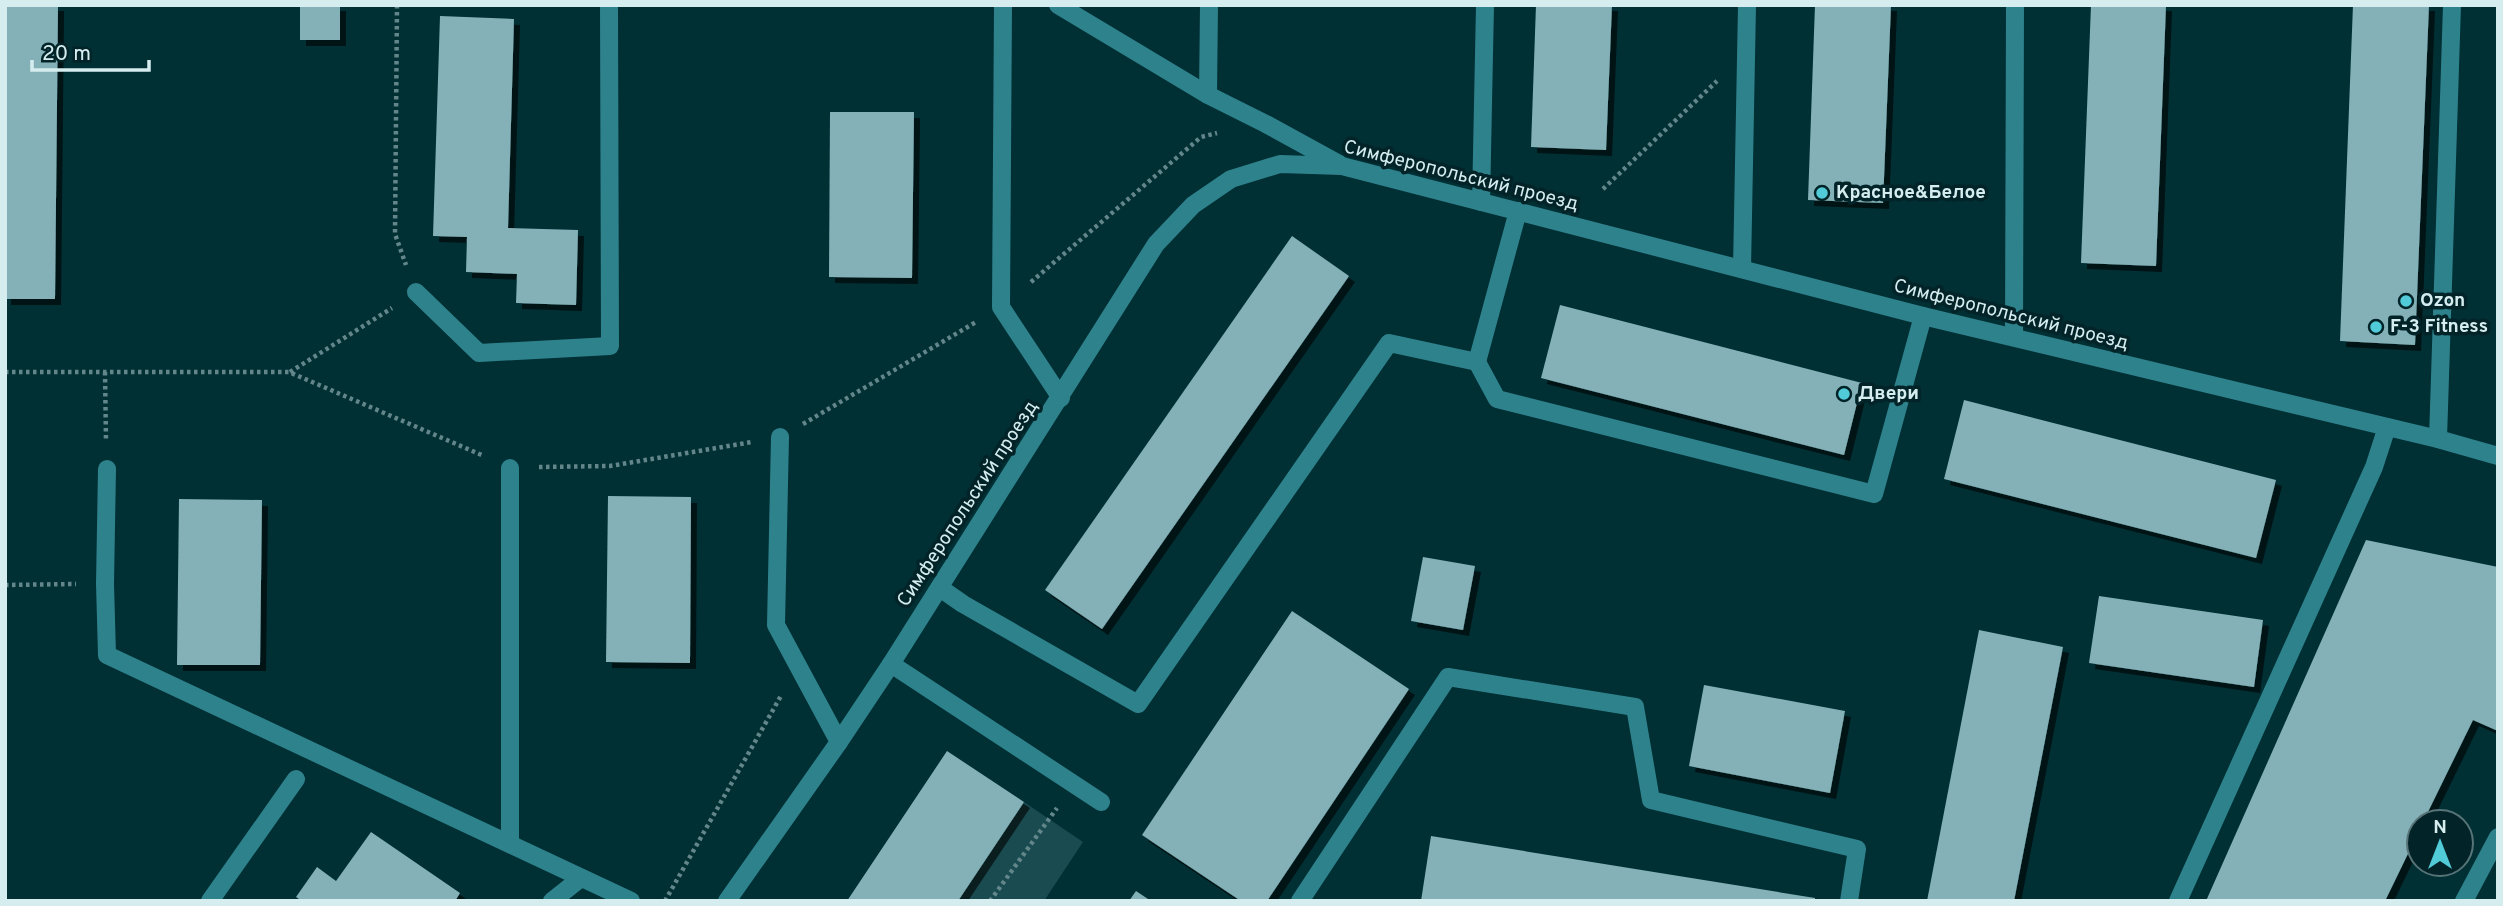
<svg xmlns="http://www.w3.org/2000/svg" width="2503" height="906" viewBox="0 0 2503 906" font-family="Overpass,sans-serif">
<defs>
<filter id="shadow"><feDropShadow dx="6" dy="6" stdDeviation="0" flood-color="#0009"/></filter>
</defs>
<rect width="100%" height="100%" fill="#002f34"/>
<polygon fill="#194b51" points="1024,802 1083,842 1044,901 958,901"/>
<g fill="#84b1b7" filter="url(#shadow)">
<polygon points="5,5 58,5 55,299 5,299"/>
<rect x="300" y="5" width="40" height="35"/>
<polygon points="1536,5 1612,5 1606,150 1531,147"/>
<polygon points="1815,5 1891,5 1883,203 1808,200"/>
<polygon points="2091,5 2166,5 2156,266 2081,263"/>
<polygon points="2353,5 2429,5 2415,345 2340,341"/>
<polygon points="440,16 514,19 508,228 578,230 576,305 516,303 517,274 466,272 467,237 433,236"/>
<polygon points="830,112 914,112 912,278 829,277"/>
<polygon points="1292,236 1349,276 1102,629 1045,590"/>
<polygon points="1560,305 1862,383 1844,455 1541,378"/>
<polygon points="1964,400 2276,480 2256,558 1944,479"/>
<polygon points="608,496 691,497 690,663 606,662"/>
<polygon points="179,499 262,500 260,665 177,665"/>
<polygon points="2366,540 2498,567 2498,731 2473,720 2423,822 2419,822 2419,831 2385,901 2206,901"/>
<polygon points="1423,557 1475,566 1463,630 1411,621"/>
<polygon points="2099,596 2263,620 2254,687 2089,663"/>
<polygon points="1292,611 1409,689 1267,901 1241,901 1142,835"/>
<polygon points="1979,630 2063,647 2014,901 1927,901"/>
<polygon points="1704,685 1845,711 1830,793 1689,766"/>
<polygon points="947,751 1024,802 958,901 847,901"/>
<polygon points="371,832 460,893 455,901 302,901 296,897 317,867 336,881"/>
<polygon points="1431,836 1815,898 1815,901 1421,901"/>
<polygon points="1136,891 1151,901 1129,901"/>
</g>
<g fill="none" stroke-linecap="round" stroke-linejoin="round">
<g stroke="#62868a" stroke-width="4.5" stroke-dasharray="3.5 3.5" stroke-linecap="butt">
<polyline points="397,5 395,234 406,265"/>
<polyline points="1603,189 1717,81"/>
<polyline points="1031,282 1201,137 1217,133"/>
<polyline points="5,372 289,372 484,456"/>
<polyline points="105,372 106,441"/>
<polyline points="290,372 392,308"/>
<polyline points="803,424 976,322"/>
<polyline points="539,467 610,466 752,442"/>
<polyline points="5,585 76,584"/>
<polyline points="665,901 782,694"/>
<polyline points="990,901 1057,808"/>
</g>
<g stroke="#2e828c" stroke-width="18">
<polyline points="1003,5 1001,307 1061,398"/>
<polyline points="1058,5 1208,95 1266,124 1339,164"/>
<polyline points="1208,95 1209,5"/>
<polyline points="1481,202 1485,5"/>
<polyline points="1742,269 1747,5"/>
<polyline points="416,292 479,353 610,346 609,5"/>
<polyline points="2014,337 2015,5"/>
<polyline points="1477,362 1518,211"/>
<polyline points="780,437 776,625 839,742"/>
<polyline points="2438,439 2452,5"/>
<polyline points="510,468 510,844"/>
<polyline points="107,469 105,584 107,655 631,901"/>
<polyline points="940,588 963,604 1138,704 1389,343 1477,362 1497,399 1874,494 1923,316"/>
<polyline points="891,664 1101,802"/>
<polyline points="210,901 296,779"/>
<polyline points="552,901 581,878"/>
<polyline points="727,901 839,742 891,664 1156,244 1193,205 1231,179 1280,164 1342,166 1923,316 2438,439 2498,456"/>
<polyline points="1300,901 1448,677 1635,707 1651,800 1857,849 1849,901"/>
<polyline points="2178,901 2374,467 2387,427"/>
<polyline points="2464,901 2498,837"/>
</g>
</g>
<g fill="#52cbd9" stroke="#022428" stroke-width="2.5">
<circle cx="1822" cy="193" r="7"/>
<circle cx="2406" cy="301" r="7"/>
<circle cx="2376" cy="327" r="7"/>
<circle cx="1844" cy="394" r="7"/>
</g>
<g text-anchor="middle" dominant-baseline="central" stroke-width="7" stroke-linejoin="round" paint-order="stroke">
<g font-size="19" fill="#d6edf0" stroke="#022428">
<text transform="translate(1461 176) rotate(14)">Симферопольский проезд</text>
<text transform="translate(2011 315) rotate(14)">Симферопольский проезд</text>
<text transform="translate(968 504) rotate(-57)">Симферопольский проезд</text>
</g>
<g font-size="19" font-weight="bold" fill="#d6edf0" stroke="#022428" text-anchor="start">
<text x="1836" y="193">Красное&amp;Белое</text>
<text x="2420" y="301">Ozon</text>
<text x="2390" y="327">F-3 Fitness</text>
<text x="1858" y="394">Двери</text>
</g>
</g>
<rect width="2503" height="906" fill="none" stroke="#d6edf0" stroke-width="14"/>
<g transform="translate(2440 843)"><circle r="33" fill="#022428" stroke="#577478" stroke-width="2"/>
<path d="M0-5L12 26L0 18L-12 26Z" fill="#52cbd9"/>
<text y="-10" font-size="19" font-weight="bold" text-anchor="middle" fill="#d6edf0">N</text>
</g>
<path d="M32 60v10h117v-10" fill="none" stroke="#d6edf0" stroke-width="3.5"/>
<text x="42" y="60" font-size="21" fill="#d6edf0" stroke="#022428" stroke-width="5" paint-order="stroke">20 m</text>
</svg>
